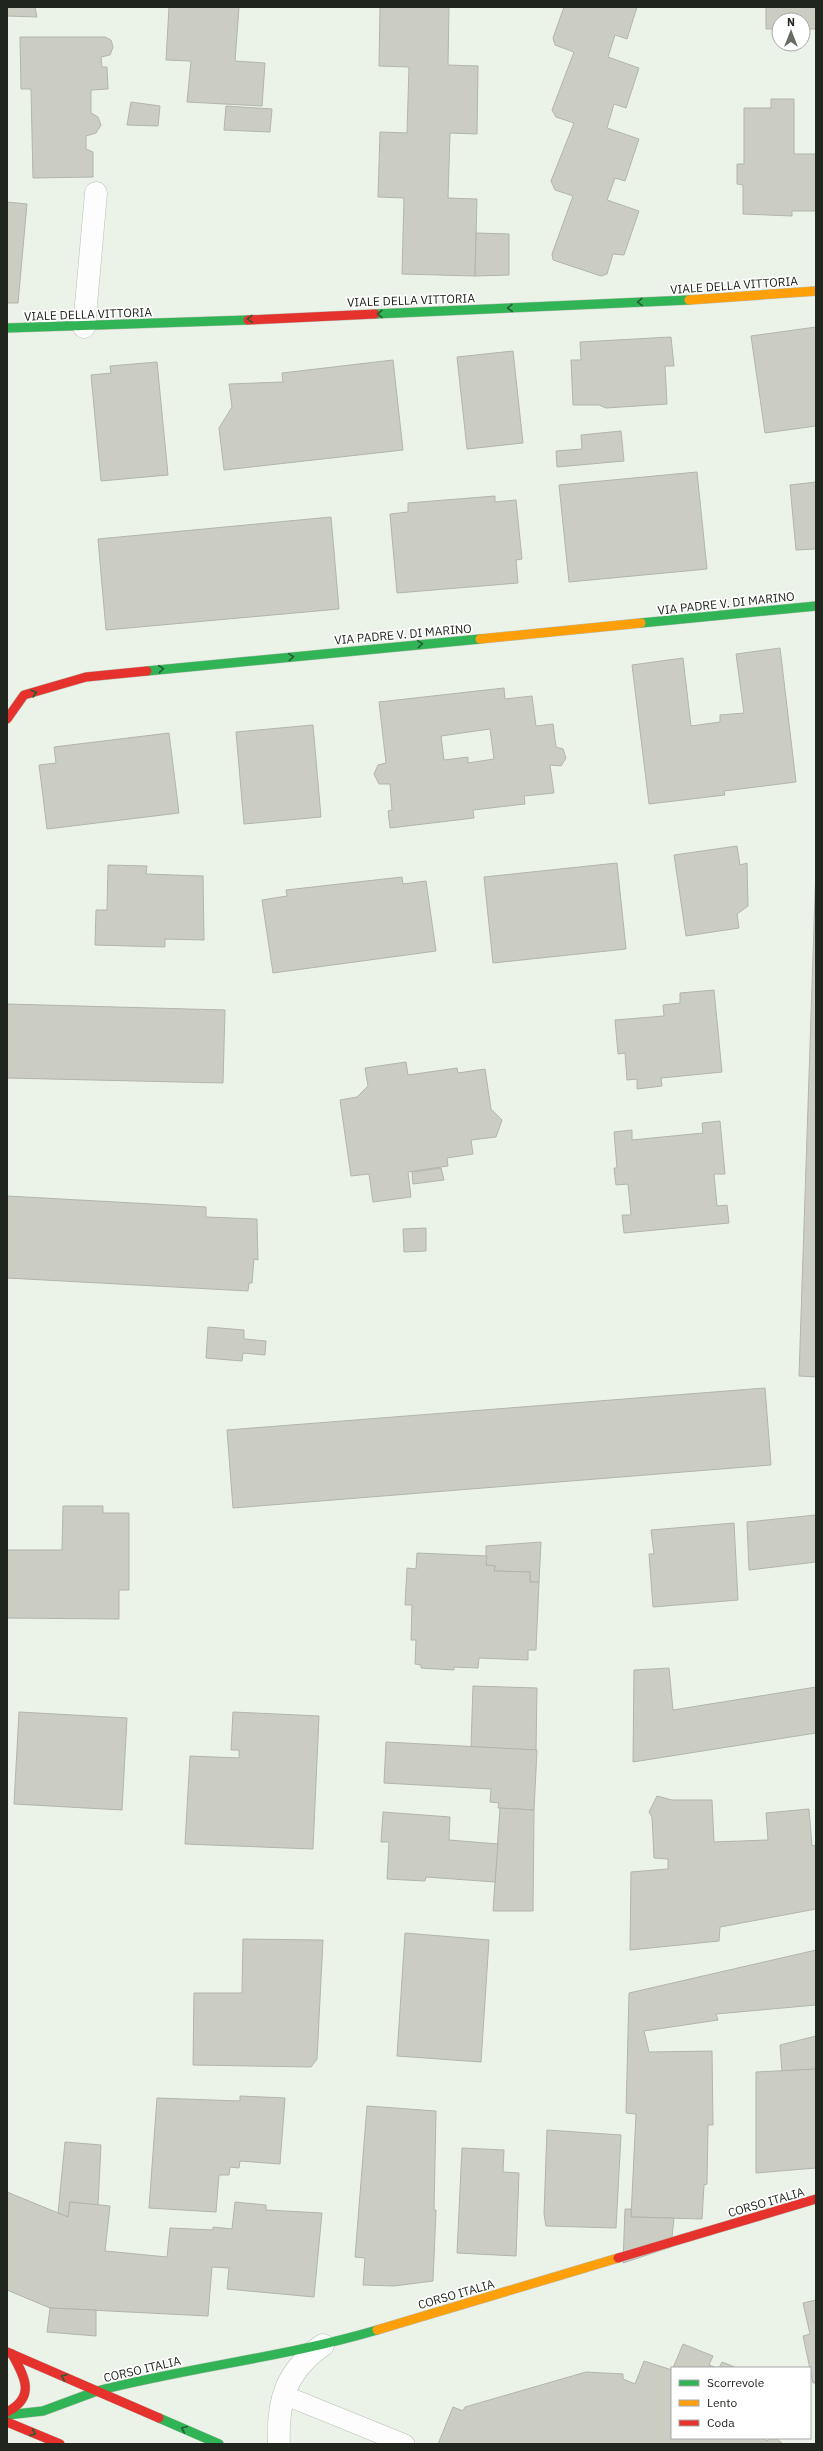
<svg xmlns="http://www.w3.org/2000/svg" width="823" height="2451" viewBox="0 0 823 2451" font-family="'IBM Plex Sans',sans-serif">
<rect width="100%" height="100%" fill="#ebf2e8"/>
<g fill="#cbcdc2" stroke="#b2b5ac" fill-rule="evenodd">
<polygon points="7,7 35,7 37,17 7,16"/>
<polygon points="169,7 239,7 235,61 265,63 262,106 187,102 191,61 166,60"/>
<polygon points="380,7 449,7 448,65 478,66 477,134 450,133 448,198 477,199 475,276 402,274 404,198 378,197 380,132 407,133 409,67 379,66"/>
<polygon points="564,7 637,7 627,39 615,35 608,57 639,68 626,108 614,104 607,128 639,139 625,181 615,178 607,200 639,211 624,255 613,254 607,274 601,276 553,260 552,254 573,196 555,190 551,181 574,123 556,117 552,110 574,52 555,45 553,38"/>
<polygon points="766,7 816,7 816,29 803,29 803,20 779,20 779,29 766,29"/>
<polygon points="20,37 105,37 111,40 113,47 110,55 101,57 102,67 107,67 108,89 91,90 91,113 98,117 101,125 96,133 86,136 86,149 93,152 93,177 33,178 31,89 21,89"/>
<polygon points="771,99 794,99 794,154 816,154 816,211 792,211 792,216 743,214 743,185 737,184 737,164 744,164 744,108 771,108"/>
<polygon points="131,102 160,106 158,126 127,125"/>
<polygon points="226,106 272,109 270,132 224,130"/>
<polygon points="7,202 27,204 18,303 7,303"/>
<polygon points="476,233 509,234 509,275 475,276"/>
<polygon points="816,327 816,426 765,433 751,336"/>
<polygon points="671,337 674,366 665,366 667,404 606,408 599,405 573,405 571,360 581,360 580,342"/>
<polygon points="513,351 523,443 467,449 457,357"/>
<polygon points="393,360 403,450 224,470 219,428 232,407 229,384 283,382 282,373"/>
<polygon points="157,362 168,475 101,481 91,375 111,373 110,366"/>
<polygon points="621,431 624,461 557,467 556,451 582,449 581,435"/>
<polygon points="697,472 707,569 569,582 559,485"/>
<polygon points="816,482 816,549 796,550 790,485"/>
<polygon points="495,496 495,502 516,500 522,559 516,560 518,583 397,593 390,514 408,512 408,503"/>
<polygon points="331,517 339,609 106,630 98,539"/>
<polygon points="780,648 796,782 724,791 725,795 649,804 632,665 683,658 691,726 720,722 720,715 744,713 736,654"/>
<path d="M504,688L505,699L532,696L536,726L553,724L556,747L563,749L566,758L561,766L550,765L554,793L524,796L525,804L473,810L474,818L390,828L388,811L392,810L390,784H379L374,774L378,765L386,763L379,702ZM490,729L494,759L468,763V757L444,760L441,736Z"/>
<polygon points="313,725 321,817 244,824 236,732"/>
<polygon points="169,733 179,813 47,829 39,765 56,763 54,747"/>
<polygon points="737,846 740,865 747,863 748,906 737,914 739,928 686,936 674,855"/>
<polygon points="617,863 626,949 493,963 484,877"/>
<polygon points="108,865 147,866 146,874 203,876 204,940 165,939 165,947 95,945 96,910 107,910"/>
<polygon points="816,866 816,1377 799,1376"/>
<polygon points="402,877 403,884 426,881 436,951 273,973 262,900 287,896 286,890"/>
<polygon points="714,990 722,1072 661,1078 662,1086 637,1089 637,1079 627,1080 625,1053 618,1054 615,1020 664,1016 663,1005 680,1003 680,993"/>
<polygon points="7,1004 225,1010 223,1083 7,1078"/>
<polygon points="406,1062 408,1075 457,1068 458,1073 485,1069 491,1109 502,1120 496,1137 471,1140 473,1154 447,1158 448,1166 408,1172 411,1197 373,1202 369,1174 351,1176 340,1100 357,1097 368,1086 365,1068"/>
<polygon points="720,1121 725,1174 714,1174 717,1206 727,1205 729,1223 624,1233 622,1215 631,1215 628,1184 616,1185 614,1168 617,1168 614,1132 632,1130 632,1140 703,1133 702,1123"/>
<polygon points="441,1168 444,1180 413,1184 412,1172"/>
<polygon points="7,1196 206,1207 206,1217 257,1219 258,1260 254,1259 252,1283 249,1283 248,1291 7,1278"/>
<polygon points="426,1228 426,1251 404,1252 403,1229"/>
<polygon points="208,1327 244,1330 244,1339 266,1341 265,1355 243,1353 242,1361 206,1358"/>
<polygon points="765,1388 771,1465 233,1508 227,1430"/>
<polygon points="63,1506 103,1506 103,1513 129,1513 129,1590 119,1590 119,1619 7,1618 7,1550 62,1550"/>
<polygon points="816,1515 816,1562 749,1570 747,1522"/>
<polygon points="734,1523 738,1600 653,1607 649,1554 654,1554 651,1530"/>
<polygon points="541,1542 539,1582 530,1582 530,1572 494,1571 495,1566 486,1565 486,1546"/>
<polygon points="417,1553 487,1556 486,1565 495,1566 494,1571 530,1572 530,1582 539,1582 536,1650 528,1650 528,1660 479,1658 478,1668 454,1667 454,1670 421,1668 421,1665 415,1664 416,1640 411,1640 412,1605 405,1605 407,1568 416,1569"/>
<polygon points="669,1668 673,1710 816,1687 816,1733 633,1762 634,1670"/>
<polygon points="473,1686 537,1688 536,1750 471,1747"/>
<polygon points="19,1712 127,1718 122,1810 14,1804"/>
<polygon points="233,1712 319,1716 313,1849 185,1844 190,1756 239,1758 239,1750 231,1750"/>
<polygon points="386,1742 537,1750 534,1810 498,1808 499,1803 490,1802 491,1789 384,1783"/>
<polygon points="657,1796 672,1800 712,1800 714,1842 768,1840 766,1813 809,1809 812,1846 816,1845 816,1909 720,1927 719,1941 630,1950 631,1872 668,1869 668,1859 654,1858 652,1817 649,1812"/>
<polygon points="500,1808 534,1810 533,1911 493,1911"/>
<polygon points="383,1812 450,1817 449,1840 498,1844 495,1882 426,1877 425,1881 387,1879 389,1842 381,1842"/>
<polygon points="405,1933 489,1940 481,2062 397,2056"/>
<polygon points="243,1939 323,1940 317,2059 311,2067 193,2065 194,1993 242,1993"/>
<polygon points="816,1950 816,2005 716,2014 718,2020 644,2031 649,2052 712,2051 713,2125 708,2125 707,2184 704,2185 702,2219 631,2217 636,2114 626,2113 629,1993"/>
<polygon points="816,2036 816,2069 782,2071 780,2045"/>
<polygon points="816,2069 816,2168 756,2173 756,2072"/>
<polygon points="240,2096 285,2098 280,2164 240,2161 239,2168 230,2167 229,2175 219,2175 216,2212 149,2208 157,2098 240,2101"/>
<polygon points="367,2106 436,2111 434,2210 436,2210 433,2281 394,2286 363,2285 365,2258 355,2257"/>
<polygon points="547,2130 621,2135 616,2228 546,2226 544,2214"/>
<polygon points="65,2142 101,2145 98,2205 70,2202 68,2217 58,2213"/>
<polygon points="462,2148 504,2150 503,2172 519,2173 516,2256 457,2253"/>
<polygon points="7,2192 68,2217 70,2202 110,2206 105,2251 167,2257 170,2228 213,2230 213,2227 232,2229 235,2202 266,2205 266,2210 322,2213 314,2297 227,2289 229,2268 212,2267 208,2316 50,2308 7,2290"/>
<polygon points="625,2209 631,2209 631,2217 674,2218 671,2247 623,2263"/>
<polygon points="816,2300 816,2383 813,2383 803,2336 810,2334 803,2303"/>
<polygon points="50,2308 96,2310 96,2336 47,2332"/>
<polygon points="683,2344 713,2356 709,2365 717,2368 673,2368"/>
<polygon points="644,2361 672,2370 672,2438 763,2438 767,2441 770,2438 776,2438 783,2444 438,2444 453,2407 463,2411 465,2407 586,2372 623,2374 623,2379 635,2384"/>
<polygon points="722,2362 737,2368 719,2368"/>
</g>
<g fill="none" stroke-linecap="round" stroke-linejoin="round">
<defs>
<polyline id="lane" points="284,2395 405,2444"/>
<g id="street">
<polyline points="84,327 96,193"/>
<path d="M279,2444C277,2400 286,2371 323,2345"/>
</g>
<g id="fast">
<polyline points="375,314 689,300"/>
<polyline points="7,328 248,320"/>
<polyline points="641,623 816,606"/>
<polyline points="147,671 480,639"/>
<path d="M97,2391C190,2367 286,2357 377,2330"/>
<polyline points="7,2415 43,2411 97,2391"/>
<polyline points="159,2418 219,2444"/>
</g>
<g id="slow">
<polyline points="689,300 816,291"/>
<polyline points="480,639 641,623"/>
<polyline points="377,2330 618,2258"/>
</g>
<g id="jam">
<polyline points="248,320 375,314"/>
<polyline points="7,719 24,695 86,677 147,671"/>
<polyline points="618,2258 816,2199"/>
<polyline points="7,2352 159,2418"/>
<path d="M7,2412C36,2397 25,2377 12,2354"/>
<polyline points="7,2422 60,2444"/>
</g>
</defs>
<use href="#lane" stroke="#b9bfb6" stroke-width="20"/>
<use href="#street" stroke="#b9bfb6" stroke-width="23"/>
<use href="#fast" stroke="#b9bfb6" stroke-width="10"/>
<use href="#slow" stroke="#b9bfb6" stroke-width="10"/>
<use href="#jam" stroke="#b9bfb6" stroke-width="10"/>
<use href="#lane" stroke="#fcfdfc" stroke-width="19"/>
<use href="#street" stroke="#fcfdfc" stroke-width="22"/>
<use href="#fast" stroke="#30b455" stroke-width="9"/>
<use href="#slow" stroke="#ff9f0a" stroke-width="9"/>
<use href="#jam" stroke="#e5322d" stroke-width="9"/>
</g>
<defs><path id="oneway-chevron" d="M-2-3.5L2.5 0L-2 3.5" fill="none" stroke-width="1.6" stroke-linecap="round" stroke-linejoin="round"/></defs>
<g stroke="#265e34">
<use href="#oneway-chevron" transform="translate(640 302) rotate(178)"/>
<use href="#oneway-chevron" transform="translate(510 308) rotate(178)"/>
<use href="#oneway-chevron" transform="translate(380 314) rotate(178)"/>
<use href="#oneway-chevron" transform="translate(250 319) rotate(177)"/>
<use href="#oneway-chevron" transform="translate(420 644) rotate(-5)"/>
<use href="#oneway-chevron" transform="translate(291 657) rotate(-5)"/>
<use href="#oneway-chevron" transform="translate(161 669) rotate(-5)"/>
<use href="#oneway-chevron" transform="translate(34 693) rotate(-17)"/>
<use href="#oneway-chevron" transform="translate(64 2377) rotate(-157)"/>
<use href="#oneway-chevron" transform="translate(184 2429) rotate(-157)"/>
<use href="#oneway-chevron" transform="translate(33 2433) rotate(23)"/>
</g>
<g text-anchor="middle" dominant-baseline="central" stroke-width="3.5" stroke-linejoin="round" paint-order="stroke">
<g font-size="12" fill="#20251e" stroke="#fff">
<text transform="translate(734 285) rotate(-4)">VIALE DELLA VITTORIA</text>
<text transform="translate(411 300) rotate(-2)">VIALE DELLA VITTORIA</text>
<text transform="translate(88 314) rotate(-2)">VIALE DELLA VITTORIA</text>
<text transform="translate(726 603) rotate(-6)">VIA PADRE V. DI MARINO</text>
<text transform="translate(403 634) rotate(-5)">VIA PADRE V. DI MARINO</text>
<text transform="translate(766 2202) rotate(-16)">CORSO ITALIA</text>
<text transform="translate(456 2294) rotate(-16)">CORSO ITALIA</text>
<text transform="translate(142 2369) rotate(-13)">CORSO ITALIA</text>
</g>
</g>
<rect width="823" height="2451" fill="none" stroke="#20251e" stroke-width="16"/>
<rect x="671" y="2367" width="140" height="72" fill="#ffffff" stroke="#a6a8a5"/>
<rect x="679" y="2380" width="20" height="6" fill="#30b455" stroke="#a6a8a5"/>
<text x="707" y="2387" font-size="12" fill="#20251e">Scorrevole</text>
<rect x="679" y="2400" width="20" height="6" fill="#ff9f0a" stroke="#a6a8a5"/>
<text x="707" y="2407" font-size="12" fill="#20251e">Lento</text>
<rect x="679" y="2420" width="20" height="6" fill="#e5322d" stroke="#a6a8a5"/>
<text x="707" y="2427" font-size="12" fill="#20251e">Coda</text>
<g transform="translate(791 32)"><circle r="19" fill="#ffffff" stroke="#a6a8a5"/>
<path d="M0-3L7 15L0 10L-7 15Z" fill="#676d65"/>
<text y="-6" font-size="11" font-weight="bold" text-anchor="middle" fill="#20251e">N</text>
</g>
</svg>
